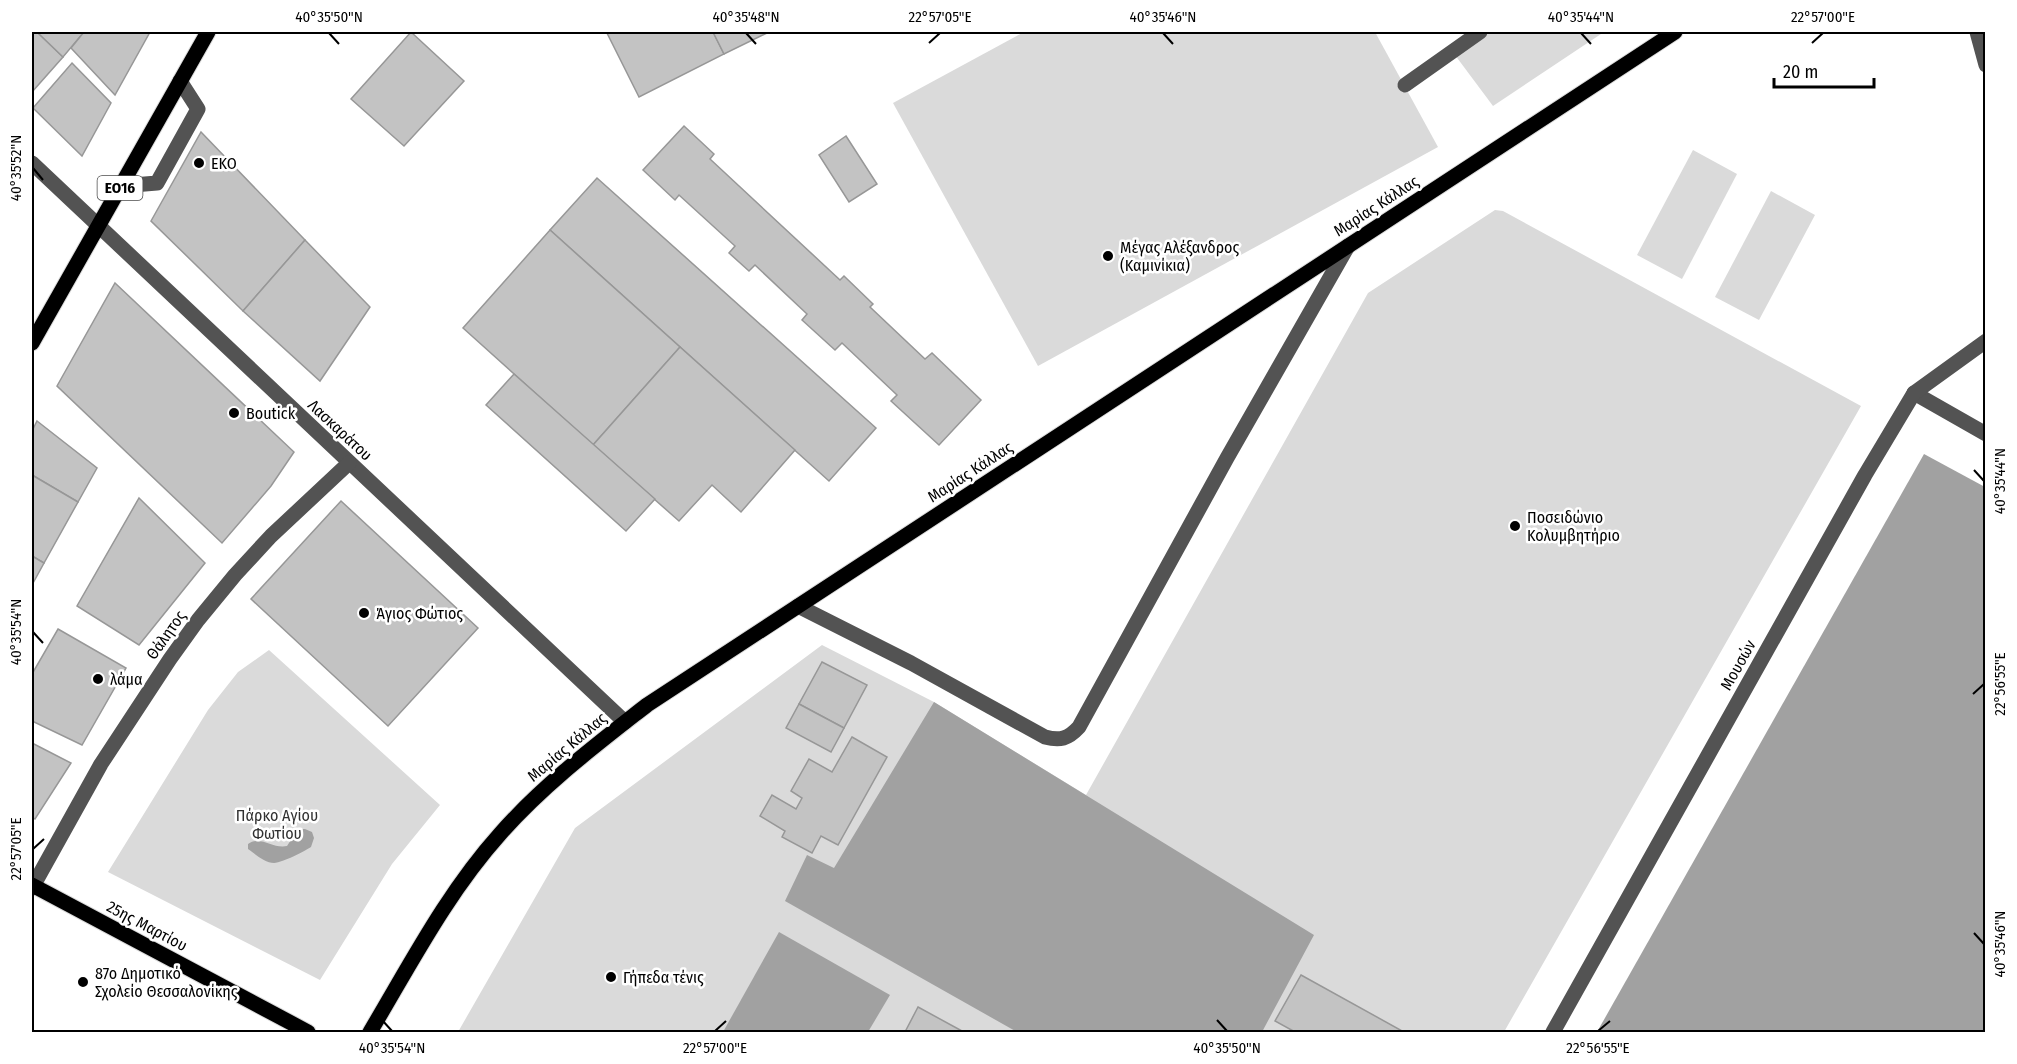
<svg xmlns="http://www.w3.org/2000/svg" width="2017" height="1064" viewBox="0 0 2017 1064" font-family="'Fira Sans Condensed',sans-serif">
<rect width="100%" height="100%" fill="#fff"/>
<g fill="#dadada">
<polygon points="1024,32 1375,32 1438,147 1038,366 893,103"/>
<polygon points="1480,32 1604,32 1493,106 1452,51"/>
<polygon points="1693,150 1737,174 1682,279 1637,255"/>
<polygon points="1771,191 1815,215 1759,320 1715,297"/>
<polygon points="1495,210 1503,211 1861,406 1504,1032 458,1032 575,828 822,645 934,702 1086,795 1368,293"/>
<polygon points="269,650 440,805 392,864 320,980 108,872 208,710 238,672"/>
</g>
<g fill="#a1a1a1">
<polygon points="1924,454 1985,487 1985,1032 1597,1032"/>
<polygon points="934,702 1314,935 1262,1032 1017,1032 785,901 807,855 834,868"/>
<path d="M298,829H305L312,832L314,838L311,847C303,852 284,862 274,863C265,863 255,854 248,849V844C261,835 272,849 287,846Z"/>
<polygon points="779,932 890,995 868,1032 723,1032"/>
</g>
<g fill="#c3c3c3" stroke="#979797" stroke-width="1.5">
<polygon points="32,32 37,32 63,57 32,92"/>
<polygon points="37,32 84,32 63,57"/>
<polygon points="84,32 150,32 115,95 71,48"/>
<polygon points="411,32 464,81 404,146 351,99"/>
<polygon points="609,32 713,32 724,54 639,97 607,33"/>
<polygon points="713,32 769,32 724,54"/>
<polygon points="72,63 111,103 82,156 33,108"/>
<polygon points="684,126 714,154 710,159 840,280 844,276 873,304 870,307 925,359 932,353 981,400 939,445 891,401 897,395 842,343 835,350 802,320 807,314 755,265 749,271 729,253 735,246 679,195 675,200 643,170"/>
<polygon points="201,132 305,240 243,311 151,221"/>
<polygon points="846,136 877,184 849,202 819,155"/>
<polygon points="597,178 876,428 829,481 550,230"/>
<polygon points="550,230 680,347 593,445 463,328"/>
<polygon points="305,240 370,307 320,381 243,311"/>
<polygon points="115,283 294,452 271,486 222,543 57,386"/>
<polygon points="680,347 795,450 741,512 712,485 679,521 593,445"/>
<polygon points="514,374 655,499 626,531 486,405"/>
<polygon points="37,421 97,468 78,502 32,475 32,431"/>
<polygon points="32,475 78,502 44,563 32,556"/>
<polygon points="139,498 205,563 139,645 77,606"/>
<polygon points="341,501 478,628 388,726 251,599"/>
<polygon points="32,556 44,563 32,585"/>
<polygon points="58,629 126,668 82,745 32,721 32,674"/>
<polygon points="822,662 867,685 844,728 799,704"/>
<polygon points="799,704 844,728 831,752 786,728"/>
<polygon points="852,737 887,757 838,845 821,836 812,853 782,837 785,831 760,816 772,795 796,809 802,798 791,791 809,759 832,772"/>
<polygon points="32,743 71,763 35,819 32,817"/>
<polygon points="1301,975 1404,1032 1295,1032 1275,1021"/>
<polygon points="918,1007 962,1031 961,1032 905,1032"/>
</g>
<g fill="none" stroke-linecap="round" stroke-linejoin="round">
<defs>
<g id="major">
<polyline points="32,343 208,32"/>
<polyline points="32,885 308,1032"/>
<path d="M370,1032C410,965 447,893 500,834C543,785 596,745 647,705L1675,32"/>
</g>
</defs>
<use href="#major" stroke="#dbdbdb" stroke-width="17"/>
<g stroke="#535353" stroke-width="15">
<polyline points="1977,32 1986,65"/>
<polyline points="1405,85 1480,32"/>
<polyline points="32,163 625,722"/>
<polyline points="121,186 157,183 198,109 180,81"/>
<polyline points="1914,393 1986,434"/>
<path d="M798,606L911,663L1045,737C1060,741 1068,739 1079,727L1227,458L1348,246"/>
<polyline points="32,888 101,764 170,659 198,620 235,575 271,536 349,463"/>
<polyline points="1553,1032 1865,475 1914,393 1986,341"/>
</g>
<use href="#major" stroke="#000" stroke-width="15"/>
</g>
<path fill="none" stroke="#000" stroke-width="2" d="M329,33L339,44M746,33L756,44M1163,33L1173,44M1581,33L1591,44M929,43L940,33M1812,43L1823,33M33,168L43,180M1974,470L1984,481M33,632L43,643M1973,694L1984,684M33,849L44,839M1974,933L1984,944M382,1020L392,1031M1217,1020L1227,1031M715,1031L726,1021M1598,1031L1610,1021"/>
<g fill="#000" stroke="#fff" stroke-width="2">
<circle cx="199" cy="163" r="6"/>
<circle cx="1108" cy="256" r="6"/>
<circle cx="234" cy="413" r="6"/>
<circle cx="1515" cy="526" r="6"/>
<circle cx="364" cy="613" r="6"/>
<circle cx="98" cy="679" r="6"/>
<circle cx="611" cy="977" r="6"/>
<circle cx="83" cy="982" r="6"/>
</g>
<g text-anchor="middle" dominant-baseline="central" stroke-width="5" stroke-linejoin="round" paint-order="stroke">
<rect fill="#fff" stroke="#4c4c4c" stroke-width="1.5" x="97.5" y="176" width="45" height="24" rx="4.5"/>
<g font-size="15" font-weight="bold" fill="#000">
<text x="120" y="188">ΕΟ16</text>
</g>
<g font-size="16" fill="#000" stroke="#fff" text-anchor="start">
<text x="211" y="163">EKO</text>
<text x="1120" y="247">Μέγας Αλέξανδρος<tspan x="1120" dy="18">(Καμινίκια)</tspan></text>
<text x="246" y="413">Boutick</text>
<text x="1527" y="517">Ποσειδώνιο<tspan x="1527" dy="18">Κολυμβητήριο</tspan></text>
<text x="376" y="613">Άγιος Φώτιος</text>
<text x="110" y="679">λάμα</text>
<text x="95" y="973">87ο Δημοτικό<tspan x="95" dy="18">Σχολείο Θεσσαλονίκης</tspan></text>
<text x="623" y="977">Γήπεδα τένις</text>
</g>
<g font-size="16" fill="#000" stroke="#fff">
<text transform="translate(1376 206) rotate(-33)">Μαρίας Κάλλας</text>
<text transform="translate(340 430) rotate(43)">Λασκαράτου</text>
<text transform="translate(970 472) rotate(-33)">Μαρίας Κάλλας</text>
<text transform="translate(166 635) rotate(-55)">Θάλητος</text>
<text transform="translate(1738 665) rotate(-61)">Μουσών</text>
<text transform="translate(567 747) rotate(-40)">Μαρίας Κάλλας</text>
<text transform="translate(147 926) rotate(28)">25ης Μαρτίου</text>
</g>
<g font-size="16" fill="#313131" stroke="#fff">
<text x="277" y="815">Πάρκο Αγίου<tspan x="277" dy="18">Φωτίου</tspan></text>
</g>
</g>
<rect width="2017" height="1064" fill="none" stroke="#ffffff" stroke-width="66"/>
<path d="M1774 78v9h100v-9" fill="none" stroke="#000000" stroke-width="3"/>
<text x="1783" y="78" font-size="18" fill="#000000" stroke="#ffffff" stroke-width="4.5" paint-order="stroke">20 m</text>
<rect x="33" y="33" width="1951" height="998" fill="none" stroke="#000" stroke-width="2"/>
<g font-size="15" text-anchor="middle" fill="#000">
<text x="329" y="22">40°35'50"N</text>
<text x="746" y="22">40°35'48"N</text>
<text x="940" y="22">22°57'05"E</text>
<text x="1163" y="22">40°35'46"N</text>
<text x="1581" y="22">40°35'44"N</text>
<text x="1823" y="22">22°57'00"E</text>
<text transform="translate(16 168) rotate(-90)" y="5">40°35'52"N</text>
<text transform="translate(2000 481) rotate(-90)" y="5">40°35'44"N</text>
<text transform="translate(16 632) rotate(-90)" y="5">40°35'54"N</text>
<text transform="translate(2000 684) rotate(-90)" y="5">22°56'55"E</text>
<text transform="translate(16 849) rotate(-90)" y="5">22°57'05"E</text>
<text transform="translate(2000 944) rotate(-90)" y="5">40°35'46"N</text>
<text x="392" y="1053">40°35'54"N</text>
<text x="715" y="1053">22°57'00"E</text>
<text x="1227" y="1053">40°35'50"N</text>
<text x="1598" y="1053">22°56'55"E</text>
</g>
</svg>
